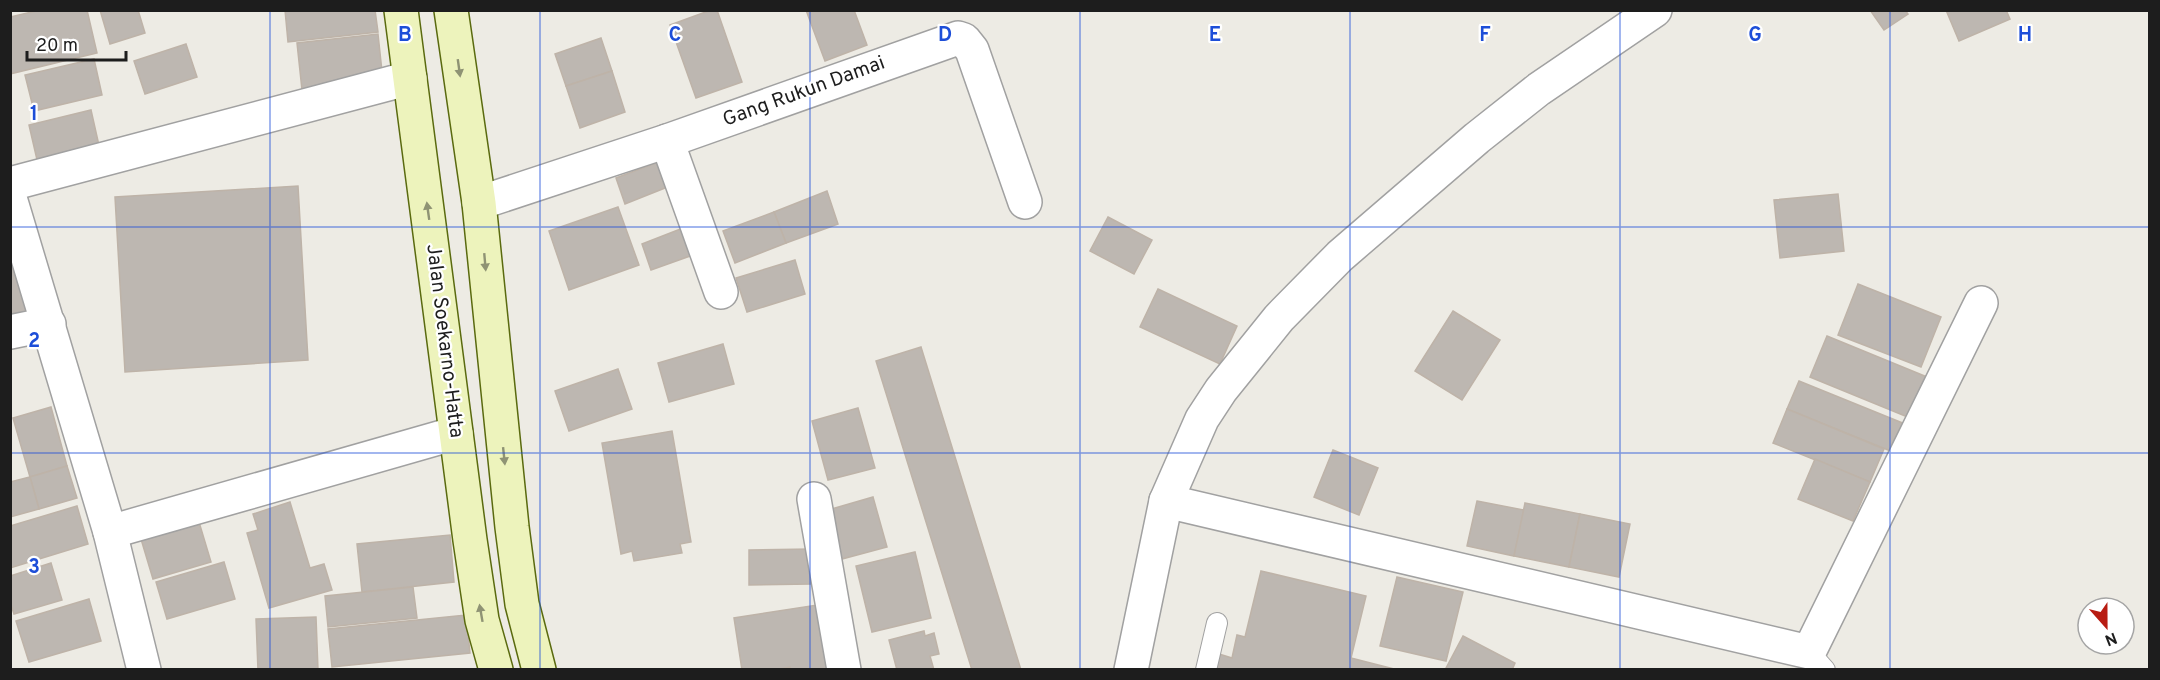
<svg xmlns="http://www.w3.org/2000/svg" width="2160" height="680" viewBox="0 0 2160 680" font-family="Overpass,sans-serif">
<rect width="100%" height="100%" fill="#edebe4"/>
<g fill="#bdb7b1" stroke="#beb3a8" stroke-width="1.5">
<polygon points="40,10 87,10 97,53 10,74 10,17"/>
<polygon points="100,10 138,10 145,33 110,44"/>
<polygon points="285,10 375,10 378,32 288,42"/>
<polygon points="711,10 717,10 742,82 696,98 670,25"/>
<polygon points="806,10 854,10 867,45 825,61"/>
<polygon points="1870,10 1905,10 1908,14 1884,30"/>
<polygon points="1946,10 2006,10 2010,19 1959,41"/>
<polygon points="378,34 383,81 302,90 297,43"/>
<polygon points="601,38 612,71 566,86 555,54"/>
<polygon points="186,44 197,77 145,94 134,61"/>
<polygon points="94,59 102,95 34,111 25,75"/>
<polygon points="612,71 625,112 580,128 566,86"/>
<polygon points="91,110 100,150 38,164 29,125"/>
<polygon points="661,161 670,186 625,204 616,178"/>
<polygon points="298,186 308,360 125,372 115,197"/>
<polygon points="827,191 838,224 786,243 774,212"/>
<polygon points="1838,194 1844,251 1780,258 1774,200"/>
<polygon points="618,207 639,265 569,290 549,231"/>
<polygon points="774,212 786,243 735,263 723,231"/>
<polygon points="1108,217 1152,240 1134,274 1090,251"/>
<polygon points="683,228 693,255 651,270 642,244"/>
<polygon points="10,252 27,312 10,316"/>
<polygon points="795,260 805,294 747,312 736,278"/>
<polygon points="1858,284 1941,317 1921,367 1838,335"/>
<polygon points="1158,289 1237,326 1220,364 1140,327"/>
<polygon points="1453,311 1500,340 1462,400 1415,371"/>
<polygon points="1827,336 1927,377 1910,418 1810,377"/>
<polygon points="723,344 734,384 669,402 658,363"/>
<polygon points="921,347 1021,670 972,670 876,361"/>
<polygon points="618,369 632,409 569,431 555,391"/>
<polygon points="1799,381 1905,424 1893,452 1787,409"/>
<polygon points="51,407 67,466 30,477 13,418"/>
<polygon points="858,408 875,468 828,480 812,421"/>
<polygon points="1787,409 1884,449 1870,482 1773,443"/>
<polygon points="672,431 691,542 680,544 682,553 634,561 632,551 621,554 602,443"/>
<polygon points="1333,450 1378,468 1359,515 1314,497"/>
<polygon points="1815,459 1870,482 1853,521 1798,499"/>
<polygon points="67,466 77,498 39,509 30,477"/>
<polygon points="30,477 39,509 10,517 10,482"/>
<polygon points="873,497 887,547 842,559 828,510"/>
<polygon points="1477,501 1524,510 1514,556 1467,546"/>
<polygon points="290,502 310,568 324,564 332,590 269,608 247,533 258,530 253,514"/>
<polygon points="1525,503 1580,514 1569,567 1514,556"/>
<polygon points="77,506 88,544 10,568 10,526"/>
<polygon points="1580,514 1630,524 1619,577 1569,567"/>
<polygon points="199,522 211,562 153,579 141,539"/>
<polygon points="450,535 454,582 362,592 357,544"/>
<polygon points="811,549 811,584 749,585 749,550"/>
<polygon points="915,552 931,618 872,632 856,566"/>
<polygon points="224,562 235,599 167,619 156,582"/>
<polygon points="51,563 62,600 14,614 10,602 10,576"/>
<polygon points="1261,571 1366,596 1351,658 1398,670 1215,670 1219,654 1232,658 1237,635 1245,637"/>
<polygon points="1397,577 1463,592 1446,661 1380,646"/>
<polygon points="413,587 417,618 328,627 325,596"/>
<polygon points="89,599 101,641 29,662 16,621"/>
<polygon points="817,605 827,670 791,670 790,667 775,670 742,670 734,618"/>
<polygon points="466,615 470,653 332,667 328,629"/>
<polygon points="316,617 318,670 258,670 256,619"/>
<polygon points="924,631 925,636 934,633 939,654 930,656 934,670 897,670 889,640"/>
<polygon points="1463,636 1515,663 1512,670 1445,670"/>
</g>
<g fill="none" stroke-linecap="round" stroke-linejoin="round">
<defs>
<g id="lane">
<polyline points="1809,652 1825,670"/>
<polyline points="1206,670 1217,623"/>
</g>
<g id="street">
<polyline points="667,141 721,292"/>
<polyline points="10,184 410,78"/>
<polyline points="10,198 110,532 144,670"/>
<polyline points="479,203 667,141 958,38 964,40 972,50 1025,202"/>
<polyline points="10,332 49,324"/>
<polyline points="814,499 844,670"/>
<polyline points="1166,501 1809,652 1981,303"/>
<polyline points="110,532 456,433"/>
<polyline points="1131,670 1166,501 1202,419 1221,390 1279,318 1340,256 1477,138 1539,89 1655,10"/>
</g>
<g id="secondary">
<polyline points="401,10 470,540 482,620 496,670"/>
<polyline points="451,10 479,203 512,527 522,604 539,670"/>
</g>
</defs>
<use href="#lane" stroke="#a1a1a1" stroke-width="22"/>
<use href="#street" stroke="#a1a1a1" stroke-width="36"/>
<use href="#secondary" stroke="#5a6a0f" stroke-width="36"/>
<use href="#lane" stroke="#fff" stroke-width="20"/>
<use href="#street" stroke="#fff" stroke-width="33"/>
<use href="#secondary" stroke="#edf3bc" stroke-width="33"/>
</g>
<defs><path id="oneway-solid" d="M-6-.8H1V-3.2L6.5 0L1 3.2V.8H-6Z" transform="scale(1.5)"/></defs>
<g fill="#8f9374">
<use href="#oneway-solid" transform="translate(459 68) rotate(82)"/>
<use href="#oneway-solid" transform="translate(428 211) rotate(-98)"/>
<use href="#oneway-solid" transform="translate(485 262) rotate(85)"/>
<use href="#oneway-solid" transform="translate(504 456) rotate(84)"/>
<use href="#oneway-solid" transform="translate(481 613) rotate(-100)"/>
</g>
<path fill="none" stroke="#1d4ed8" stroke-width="1.5" stroke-opacity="0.55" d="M270,10V670M540,10V670M810,10V670M1080,10V670M1350,10V670M1620,10V670M1890,10V670M10,227H2150M10,453H2150"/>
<g text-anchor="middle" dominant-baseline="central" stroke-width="4.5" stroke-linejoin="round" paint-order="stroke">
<g font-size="20" fill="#1d1d1d" stroke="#fff">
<text transform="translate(804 92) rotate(-20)">Gang Rukun Damai</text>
<text transform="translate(444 341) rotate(83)">Jalan Soekarno-Hatta</text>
</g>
</g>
<g font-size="20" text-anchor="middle" font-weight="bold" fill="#1d4ed8" stroke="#fff" stroke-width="4.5" stroke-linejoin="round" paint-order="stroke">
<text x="405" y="41">B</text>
<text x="675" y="41">C</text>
<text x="945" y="41">D</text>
<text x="1215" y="41">E</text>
<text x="1485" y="41">F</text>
<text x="1755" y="41">G</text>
<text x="2025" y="41">H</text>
<text x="34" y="120">1</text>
<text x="34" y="347">2</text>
<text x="34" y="573">3</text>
</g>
<rect width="2160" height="680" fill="none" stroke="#1d1d1d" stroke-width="24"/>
<g transform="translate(2106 626) rotate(159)"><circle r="28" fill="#ffffff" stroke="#a5a5a5" stroke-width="1.5"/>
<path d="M0-4.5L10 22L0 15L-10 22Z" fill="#b81c12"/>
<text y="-9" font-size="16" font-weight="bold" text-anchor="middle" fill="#1d1d1d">N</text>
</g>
<path d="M27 51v9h99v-9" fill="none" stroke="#1d1d1d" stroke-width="3"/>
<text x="36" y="51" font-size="18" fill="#1d1d1d" stroke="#ffffff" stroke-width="4.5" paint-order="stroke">20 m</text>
</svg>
